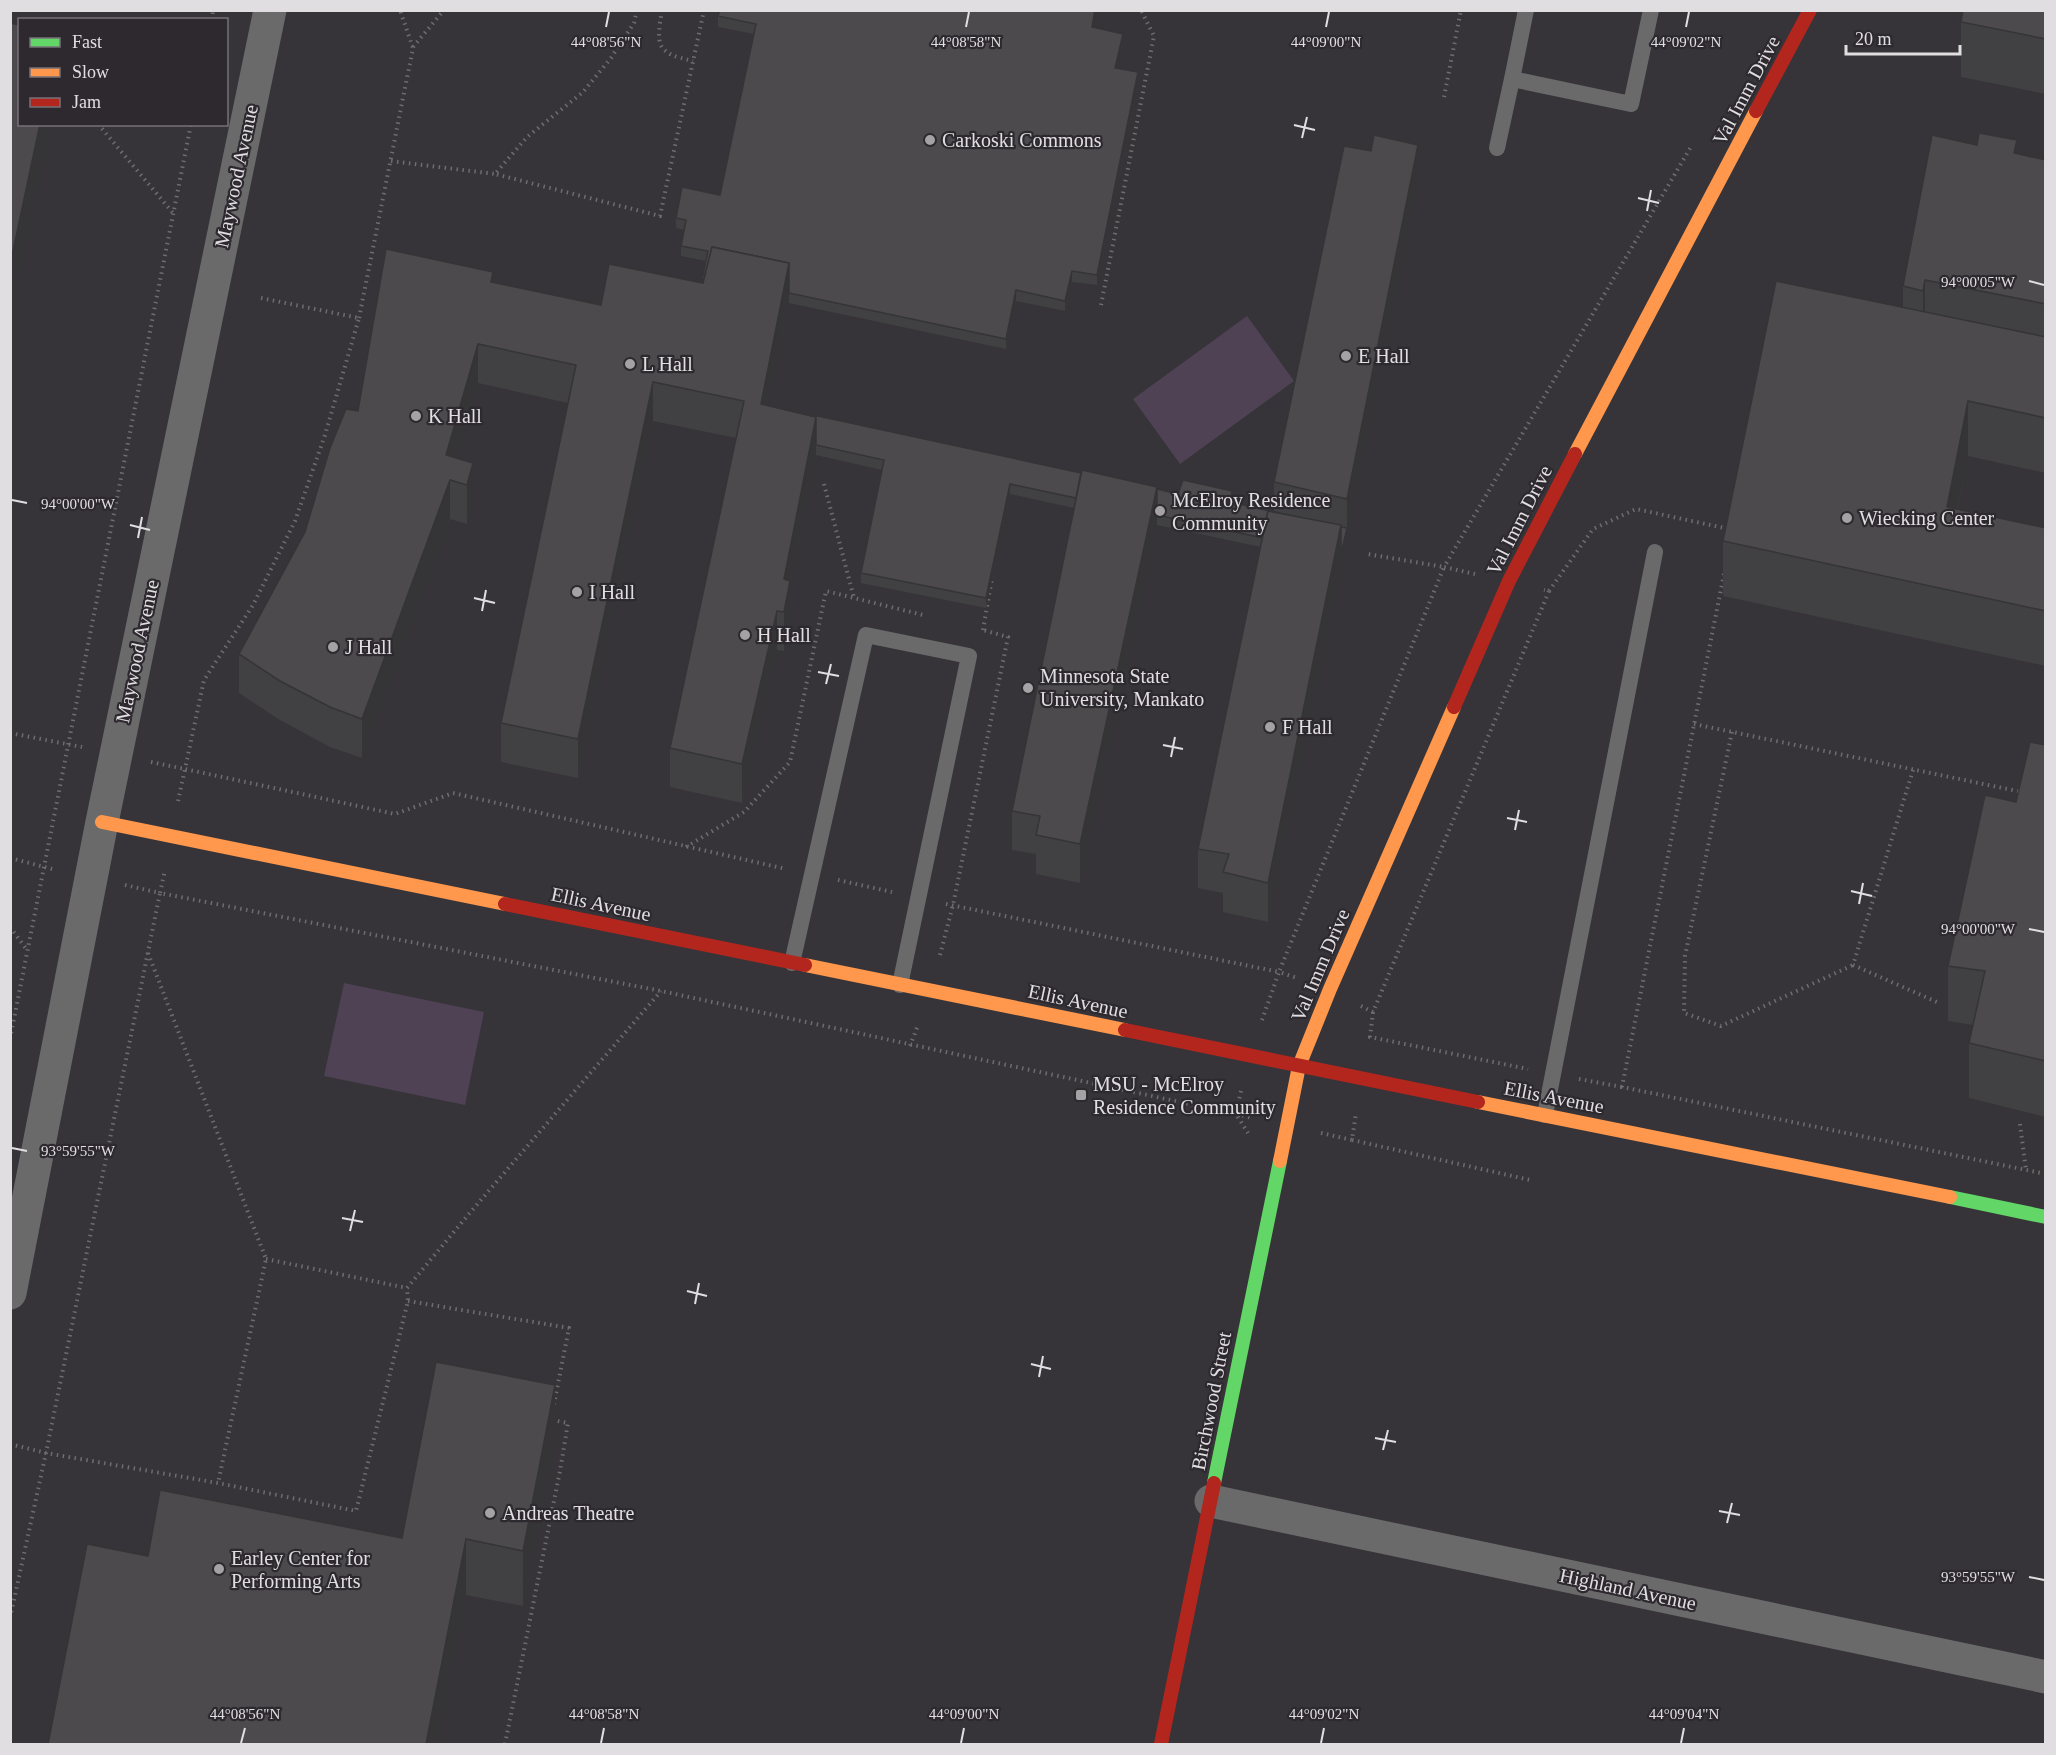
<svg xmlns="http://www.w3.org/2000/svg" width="2056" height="1755" viewBox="0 0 2056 1755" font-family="Georgia,serif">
<rect width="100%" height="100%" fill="#363438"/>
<g fill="#4e4254">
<polygon points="1247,316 1294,381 1180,464 1133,399"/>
<polygon points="344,983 484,1012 465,1105 324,1076"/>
</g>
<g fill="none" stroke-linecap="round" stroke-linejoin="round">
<g stroke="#6e6d6e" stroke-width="4" stroke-dasharray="1.5 4.5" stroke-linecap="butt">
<polyline points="637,10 634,23 611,58 583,92 527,137 495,174 660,216 704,10"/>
<path d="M662,10C656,46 656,53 693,61"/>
<polyline points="212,20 213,10"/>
<polyline points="413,47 444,10"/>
<polyline points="1444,97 1461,10"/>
<polyline points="98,124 173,213"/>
<polyline points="391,161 495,174"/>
<polyline points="261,298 359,318 325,435 295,521 253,605 204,680 185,769 395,814 453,793 786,869"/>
<polyline points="1101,305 1154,36 1141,10"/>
<polyline points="359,318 413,48 400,10"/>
<polyline points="824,484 854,598"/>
<polyline points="1475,574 1444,567 1692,145"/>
<polyline points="1724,574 1622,1087 2046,1174"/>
<polyline points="1549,591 1593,529 1636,509 1729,529"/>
<polyline points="983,630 992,578"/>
<polyline points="1694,724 2022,792"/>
<polyline points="1732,732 1685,956 1684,1013 1721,1026 1853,965"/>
<polyline points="10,733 82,747"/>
<polyline points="151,762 185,769 178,801"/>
<polyline points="1913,770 1853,965 1939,1003"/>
<polyline points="686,847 744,812 790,762 826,591 923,615"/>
<polyline points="10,858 56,870"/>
<polyline points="838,880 892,892"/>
<polyline points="125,885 160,893 165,870"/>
<polyline points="946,904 1279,972 1444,567 1367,554"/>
<polyline points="10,927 27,950"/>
<polyline points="148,953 266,1259 218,1483"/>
<polyline points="940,955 953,905 1008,637 983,630"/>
<polyline points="1361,1006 1373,1012 1549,591 1544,590"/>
<polyline points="1373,1012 1370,1037 1528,1069"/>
<polyline points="1262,1020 1279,972 1297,978"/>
<polyline points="10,1039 191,124"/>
<polyline points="910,1046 918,1025"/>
<polyline points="1579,1079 1622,1087"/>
<polyline points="1241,1091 1236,1114 1252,1118"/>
<polyline points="2020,1124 2026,1170"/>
<polyline points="1321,1133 1352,1140 1356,1113"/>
<polyline points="1352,1140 1530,1180"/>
<polyline points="266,1259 407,1288"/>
<polyline points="408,1301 569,1328 554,1404"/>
<polyline points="10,1444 46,1453 218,1483 356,1511 408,1301 407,1288 468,1215 661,991"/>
<polyline points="10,1618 46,1453 160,893 661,991 1236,1114 1248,1133"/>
<polyline points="505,1744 560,1471 568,1423 552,1420"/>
</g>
<g stroke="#6b6a6b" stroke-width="16">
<polyline points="1526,10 1512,79 1631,104 1651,10"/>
<polyline points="1497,148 1512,79"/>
<polyline points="792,963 866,635 969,656 900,985"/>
<polyline points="1545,1115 1655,552"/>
</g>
<g stroke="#6b6a6b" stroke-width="33">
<polyline points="10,1293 102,822 270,10"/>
<polyline points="1211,1501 2046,1677"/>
</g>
<g stroke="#63d668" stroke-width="14">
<polyline points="1950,1197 2046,1217"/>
<polyline points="1214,1483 1280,1161"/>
</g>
<g stroke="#ff974d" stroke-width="14">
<polyline points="1575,454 1756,111"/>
<polyline points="102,822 505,904"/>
<polyline points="805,965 1125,1030"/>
<polyline points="1478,1102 1950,1197"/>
<polyline points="1280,1161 1299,1066 1330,989 1454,707"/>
</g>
<g stroke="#b3261e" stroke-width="14">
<polyline points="1756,111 1810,10"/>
<polyline points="1454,707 1509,581 1575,454"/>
<polyline points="505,904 805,965"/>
<polyline points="1125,1030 1478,1102"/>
<polyline points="1161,1744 1214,1483"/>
</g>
</g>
<g fill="#414042">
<polygon points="2046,10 2046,94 1961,77 1961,22"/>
<polygon points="718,16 1094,27 1123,44 1117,69 1138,82 1097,285 1072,282 1065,311 1016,301 1006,349 789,303 768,405 1178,494 1232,502 1274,512 1274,482 1418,184 1347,538 1268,922 1223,912 1223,893 1198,888 1198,849 1261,547 1157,525 1080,883 1036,874 1036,854 1012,850 1012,811 1074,508 1010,494 986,608 861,583 861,573 882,470 816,455 790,585 790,620 784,651 777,650 742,803 670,787 670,748 736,438 653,421 578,778 501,762 501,723 568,403 478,383 456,458 473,463 473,502 467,524 450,519 362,758 330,747 280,720 239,693 239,654 305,532 358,411 493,283 601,305 703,283 703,275 706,261 681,256 681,246 684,230 676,228 676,218 720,195 754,34 718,27"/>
<polygon points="2017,154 2046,160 2046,473 1968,456 1958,509 2046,528 2046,666 1723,596 1723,541 1903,307 1903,286"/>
<polygon points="2046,745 2046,1117 1969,1098 1969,1043 1973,1025 1948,1021 1948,966 2016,802"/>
<polygon points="555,1441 523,1606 466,1595 437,1744 48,1744 148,1556 402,1538"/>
</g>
<g fill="#353436">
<polygon points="1095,10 1097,10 1092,37 1092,27"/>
<polygon points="1123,34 1123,44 1115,79 1115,68"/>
<polygon points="1138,72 1138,82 1097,285 1097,275"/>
<polygon points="40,124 51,124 10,320 10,265"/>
<polygon points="2017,140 2017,195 2014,153"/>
<polygon points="1418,145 1418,184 1347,538 1268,922 1268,883 1341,525 1341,554 1347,528 1347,499"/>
<polygon points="789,263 789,302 763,433 761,404"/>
<polygon points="1072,271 1072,282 1065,311 1065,301"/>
<polygon points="1925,280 1925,335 1923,346 1923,291"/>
<polygon points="1016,290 1016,301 1006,349 1006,339"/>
<polygon points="478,344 478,383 450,481 450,519 362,758 362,719 446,455"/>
<polygon points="653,382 653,421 578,778 578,739"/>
<polygon points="1968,401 1968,456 1947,562 1947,507"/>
<polygon points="816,417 816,457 790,585 790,620 784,651 784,579"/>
<polygon points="473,463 473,502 467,524 467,485"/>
<polygon points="1010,484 1010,494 986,608 986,598"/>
<polygon points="1157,487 1157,526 1080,883 1080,844"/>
<polygon points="777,611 777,650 742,803 742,764"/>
<polygon points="555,1385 555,1441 523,1606 523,1551"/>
<polygon points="466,1539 466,1595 437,1744 426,1744"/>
</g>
<g fill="#4c4a4d" stroke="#353436" stroke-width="1.5">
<polygon points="720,10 1095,10 1092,27 1123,34 1115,68 1138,72 1097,275 1072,271 1065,301 1016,290 1006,339 789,293 789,263 712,247 705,275 703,275 708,251 681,246 686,220 676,218 682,187 720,195 756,24 718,16"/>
<polygon points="1963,10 2046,10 2046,39 1961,22"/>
<polygon points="10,23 20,25 20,124 40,124 10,265"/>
<polygon points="1979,133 2017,140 2014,153 2046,160 2046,304 1925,280 1923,291 1903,286 1932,135 1977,145"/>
<polygon points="1374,135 1418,145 1347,499 1274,482 1344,146 1371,151"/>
<polygon points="712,247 789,263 761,404 816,417 784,579 790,581 784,612 777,611 742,764 670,748 744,401 653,382 578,739 501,723 576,365 478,344 446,455 473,463 467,485 450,480 362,719 330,707 280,681 239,654 305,532 330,448 346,409 358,411 386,249 493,272 491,282 601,305 609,264 703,283"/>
<polygon points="1776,281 2046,337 2046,418 1968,401 1947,507 2046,528 2046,611 1723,541"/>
<polygon points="767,405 1081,473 1076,498 1010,484 986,598 861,573 884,460 816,445 816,417"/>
<polygon points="1082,470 1157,487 1080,844 1036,835 1040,816 1012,811"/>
<polygon points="1183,480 1232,491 1230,502 1288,515 1268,511 1263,538 1157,515 1157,489 1178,494"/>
<polygon points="1268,511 1341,525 1268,883 1223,872 1229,854 1198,849"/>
<polygon points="1341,527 1347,528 1341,554"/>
<polygon points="2030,742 2046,745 2046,1061 1969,1043 1985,971 1948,966 1985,795 2016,802"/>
<polygon points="436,1362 555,1385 523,1551 466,1539 426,1744 48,1744 87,1544 148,1556 160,1490 402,1538"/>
</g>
<path fill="none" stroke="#e1dee2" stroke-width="2" d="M606,27L609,12M966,27L969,12M1326,27L1329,12M1686,27L1689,12M1294,125L1315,130M1302,138L1307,117M1638,198L1659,203M1647,211L1651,190M2029,281L2044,285M12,500L27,503M130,525L150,530M138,538L142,517M474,598L495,603M482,611L486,590M818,672L839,676M826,684L831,664M1163,745L1183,749M1171,757L1175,737M1507,818L1527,822M1515,830L1519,810M1851,891L1872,896M1859,904L1863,883M2029,929L2044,932M12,1148L27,1151M342,1218L363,1222M350,1231L355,1210M687,1291L707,1296M695,1304L699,1283M1031,1364L1051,1369M1039,1377L1043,1356M1375,1438L1396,1442M1383,1450L1388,1430M1719,1511L1740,1515M1727,1523L1732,1503M2029,1577L2044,1580M241,1743L245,1728M601,1743L604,1728M961,1743L964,1728M1321,1743L1324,1728M1681,1743L1684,1728"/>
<g fill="#a5a2a6" stroke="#2d292f" stroke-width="2">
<circle cx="930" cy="140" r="6"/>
<circle cx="1346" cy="356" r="6"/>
<circle cx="630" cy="364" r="6"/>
<circle cx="416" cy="416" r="6"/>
<circle cx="1160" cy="511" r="6"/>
<circle cx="1847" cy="518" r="6"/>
<circle cx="577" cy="592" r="6"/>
<circle cx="745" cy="635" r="6"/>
<circle cx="333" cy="647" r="6"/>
<circle cx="1028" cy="688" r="6"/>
<circle cx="1270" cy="727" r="6"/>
<rect x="1075" y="1089" width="12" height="12" rx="3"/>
<circle cx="490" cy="1513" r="6"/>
<circle cx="219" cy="1569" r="6"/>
</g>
<g text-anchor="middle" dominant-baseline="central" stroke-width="4.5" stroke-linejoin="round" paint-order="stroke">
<g font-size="20" fill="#e1dee2" stroke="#2d292f">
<text transform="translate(1746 90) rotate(-62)">Val Imm Drive</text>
<text transform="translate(236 176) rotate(-78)">Maywood Avenue</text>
<text transform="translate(1519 520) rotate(-63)">Val Imm Drive</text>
<text transform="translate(137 651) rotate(-78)">Maywood Avenue</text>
<text transform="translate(601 904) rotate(12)">Ellis Avenue</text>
<text transform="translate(1320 965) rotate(-67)">Val Imm Drive</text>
<text transform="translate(1078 1001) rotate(12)">Ellis Avenue</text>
<text transform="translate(1554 1097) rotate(11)">Ellis Avenue</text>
<text transform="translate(1211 1401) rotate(-79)">Birchwood Street</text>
<text transform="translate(1628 1589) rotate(12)">Highland Avenue</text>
</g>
<g font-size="20" fill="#e1dee2" stroke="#2d292f" text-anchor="start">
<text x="942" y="140">Carkoski Commons</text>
<text x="1358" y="356">E Hall</text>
<text x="642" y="364">L Hall</text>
<text x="428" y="416">K Hall</text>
<text x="1172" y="500">McElroy Residence<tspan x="1172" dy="23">Community</tspan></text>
<text x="1859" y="518">Wiecking Center</text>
<text x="589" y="592">I Hall</text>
<text x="757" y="635">H Hall</text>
<text x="345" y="647">J Hall</text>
<text x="1040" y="676">Minnesota State<tspan x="1040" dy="23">University, Mankato</tspan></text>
<text x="1282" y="727">F Hall</text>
<text x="1093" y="1084">MSU - McElroy<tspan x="1093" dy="23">Residence Community</tspan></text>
<text x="502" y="1513">Andreas Theatre</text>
<text x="231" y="1558">Earley Center for<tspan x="231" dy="23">Performing Arts</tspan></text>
</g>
</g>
<g font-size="15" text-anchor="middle" fill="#e1dee2" stroke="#2d292f" stroke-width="4.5" stroke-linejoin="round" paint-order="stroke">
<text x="606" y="47">44°08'56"N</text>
<text x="966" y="47">44°08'58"N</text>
<text x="1326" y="47">44°09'00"N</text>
<text x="1686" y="47">44°09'02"N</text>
<text x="1978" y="287">94°00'05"W</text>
<text x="78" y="509">94°00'00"W</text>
<text x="1978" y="934">94°00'00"W</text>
<text x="78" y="1156">93°59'55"W</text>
<text x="1978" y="1582">93°59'55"W</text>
<text x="245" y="1719">44°08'56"N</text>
<text x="604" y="1719">44°08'58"N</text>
<text x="964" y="1719">44°09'00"N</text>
<text x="1324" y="1719">44°09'02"N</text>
<text x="1684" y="1719">44°09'04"N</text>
</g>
<rect width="2056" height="1755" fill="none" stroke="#e1dee2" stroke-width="24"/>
<rect x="18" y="18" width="210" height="108" fill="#2d292f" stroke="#757177" stroke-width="1.5"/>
<rect x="30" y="38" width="30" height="9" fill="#63d668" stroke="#757177" stroke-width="1.5"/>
<text x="72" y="48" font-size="18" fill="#e1dee2">Fast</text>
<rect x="30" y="68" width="30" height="9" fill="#ff974d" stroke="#757177" stroke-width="1.5"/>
<text x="72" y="78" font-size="18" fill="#e1dee2">Slow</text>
<rect x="30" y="98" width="30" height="9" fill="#b3261e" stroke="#757177" stroke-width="1.5"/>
<text x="72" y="108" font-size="18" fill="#e1dee2">Jam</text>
<path d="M1846 45v9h114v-9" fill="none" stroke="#e1dee2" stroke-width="3"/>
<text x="1855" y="45" font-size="18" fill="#e1dee2" stroke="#2d292f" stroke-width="4.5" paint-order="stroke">20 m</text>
</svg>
